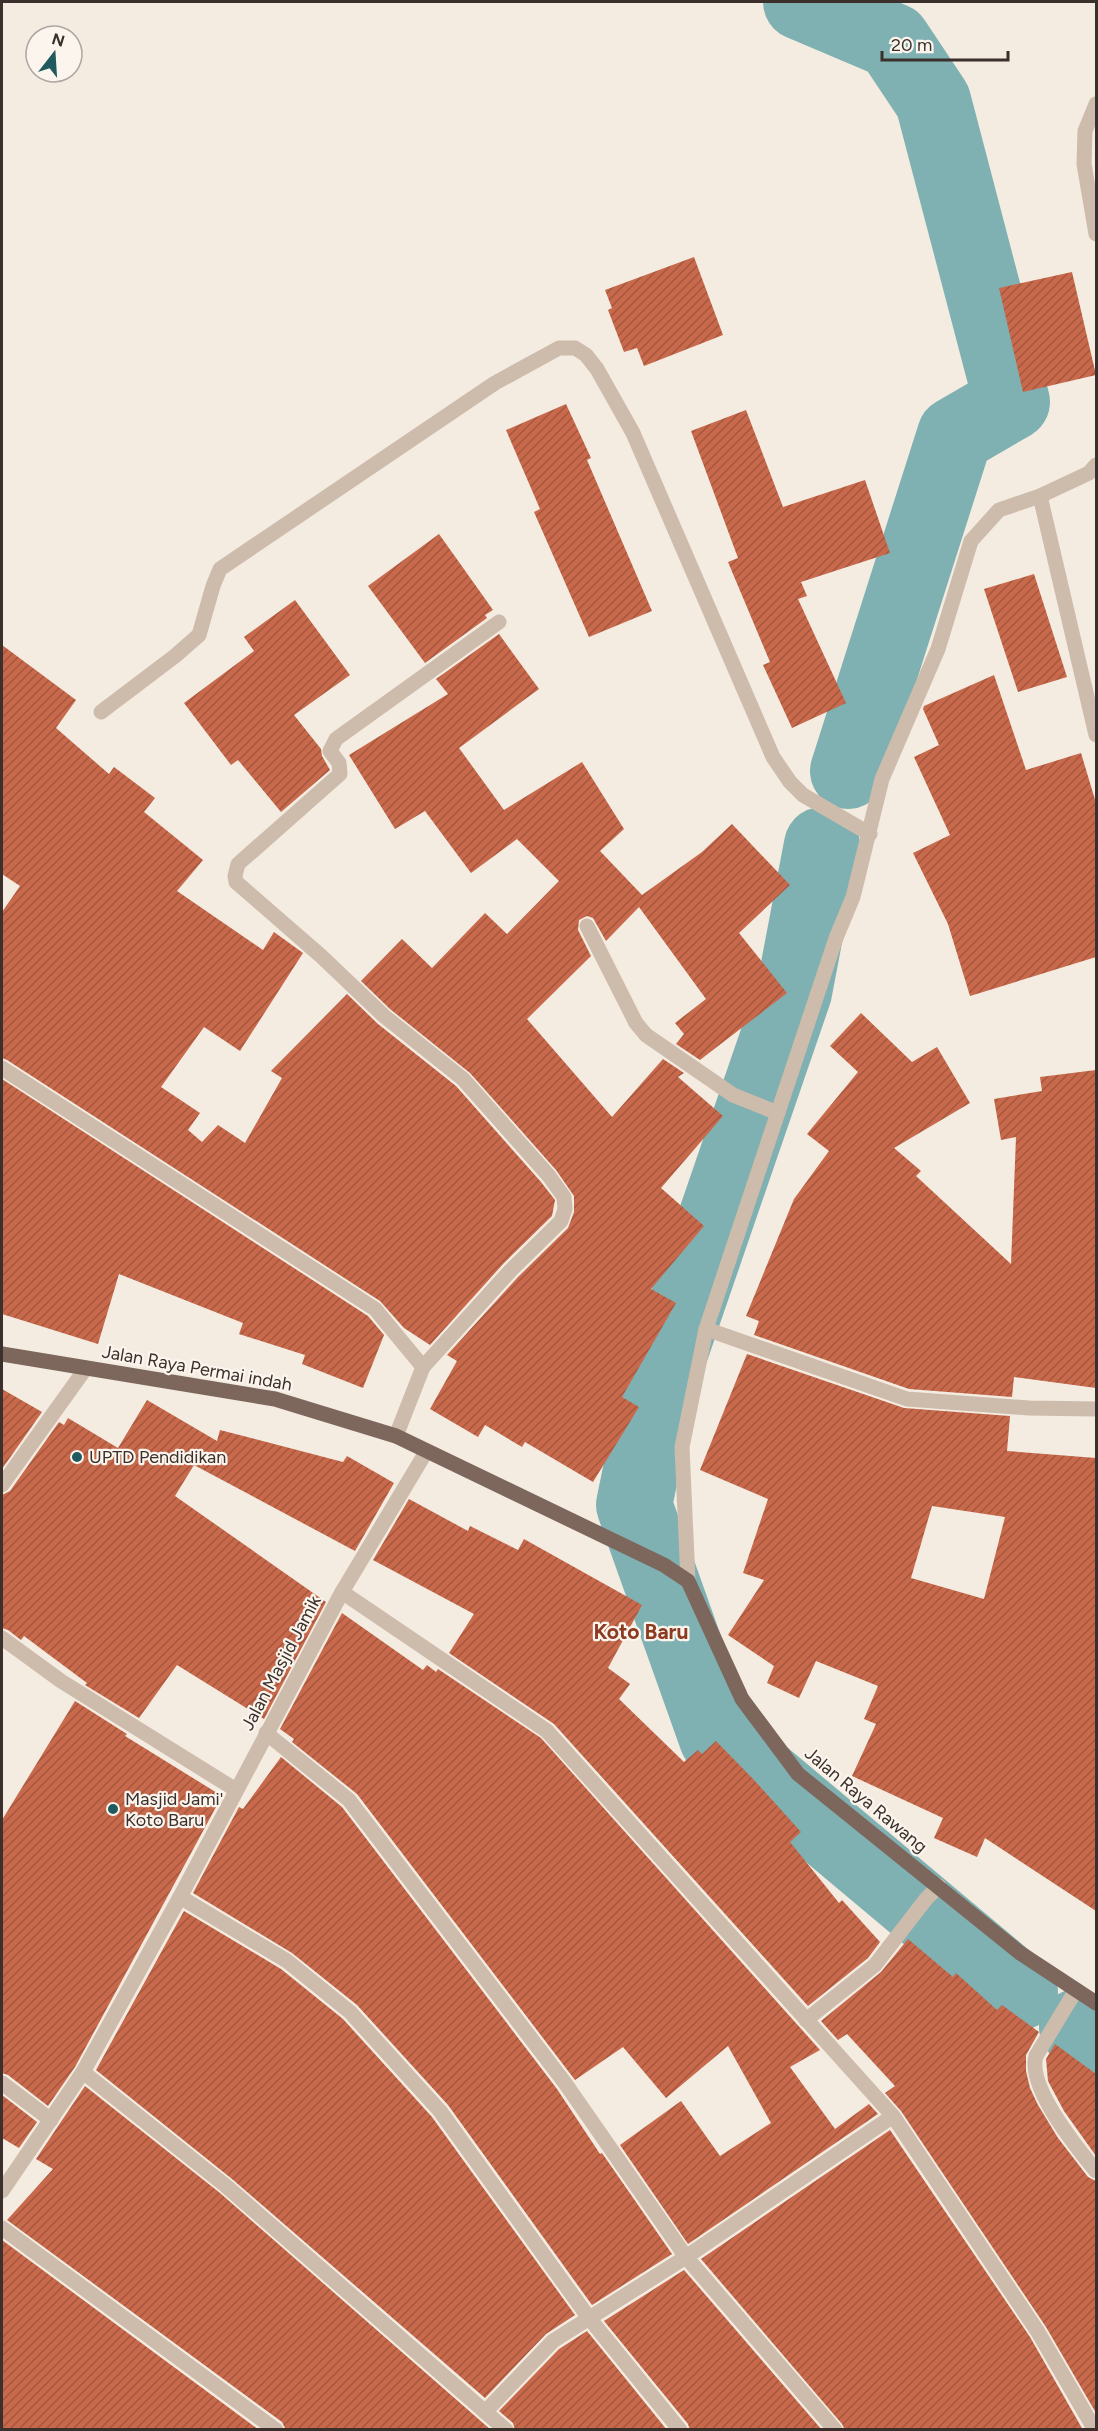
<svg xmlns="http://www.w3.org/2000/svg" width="1098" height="2431" viewBox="0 0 1098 2431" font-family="Figtree,sans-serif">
<defs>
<pattern id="building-hatch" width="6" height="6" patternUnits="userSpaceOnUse" patternTransform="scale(1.5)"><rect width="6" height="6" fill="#c8694b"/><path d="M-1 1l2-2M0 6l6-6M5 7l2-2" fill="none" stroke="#a4573f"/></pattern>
</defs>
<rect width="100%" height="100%" fill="#f4ebe1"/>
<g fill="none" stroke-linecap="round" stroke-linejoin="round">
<g stroke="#7fb0b2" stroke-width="76">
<polyline points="801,2 893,41 933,101 1012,402 955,435 848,771"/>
<polyline points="822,845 794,992 658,1387 634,1505 717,1738 1020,1992"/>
<polyline points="1077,2027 1096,2041"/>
</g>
</g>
<g fill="url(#building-hatch)" fill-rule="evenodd">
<polygon points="694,257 723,335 644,366 637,348 624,352 608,310 612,308 605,290"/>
<polygon points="1072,272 1096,375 1023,392 999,288"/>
<polygon points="566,404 591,458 587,460 652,611 589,637 534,512 540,509 506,430"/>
<polygon points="746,410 783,507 865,480 890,553 801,582 807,596 798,599 846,703 792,728 763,665 770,662 728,562 738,558 691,431"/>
<polygon points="439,534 493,610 485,615 487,618 425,663 368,586"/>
<polygon points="1034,574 1067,677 1018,692 984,589"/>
<polygon points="295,600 350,675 294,715 321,749 322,756 330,770 281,812 238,760 231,765 184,703 254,651 244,637"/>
<polygon points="499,634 539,689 459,748 504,810 582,762 624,829 600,851 642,895 702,852 732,824 790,885 739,933 787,993 700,1060 676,1044 684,1034 675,1023 706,999 639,907 606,941 593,918 587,916 579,920 578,930 591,956 527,1019 612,1117 663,1059 684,1073 678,1077 723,1116 661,1188 704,1226 651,1289 676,1303 622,1397 639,1407 593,1482 525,1442 522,1447 485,1425 478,1437 430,1409 457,1361 447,1355 518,1277 568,1228 574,1212 574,1196 556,1170 470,1073 390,1009 361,981 402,939 432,968 485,913 507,934 559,881 517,839 471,873 425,811 395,829 349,755 448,694 436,679"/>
<polygon points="2,645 76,700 56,728 109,774 114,767 155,798 144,812 203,860 177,891 263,950 274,932 303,953 240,1051 204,1027 161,1087 200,1113 188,1130 202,1142 218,1125 245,1143 282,1078 271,1071 347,994 378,1024 456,1086 541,1182 555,1200 552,1216 504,1263 430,1345 404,1328 380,1301 7,1060 2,1058 2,912 20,886 2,874"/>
<polygon points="994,675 1026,770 1081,753 1096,803 1096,957 970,996 948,924 913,853 950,835 914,757 939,745 923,709 924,706"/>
<polygon points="861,1013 912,1062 937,1047 970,1103 894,1148 921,1171 916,1176 1011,1264 1016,1137 1001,1140 994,1099 1042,1091 1040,1077 1096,1070 1096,1388 1014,1377 1012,1397 909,1389 754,1335 759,1321 746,1316 794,1199 829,1151 807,1134 858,1072 830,1046"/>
<polygon points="2,1079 368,1316 384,1335 363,1388 302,1364 305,1355 239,1334 243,1323 119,1274 98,1344 2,1314"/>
<path d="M747,1354L904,1408L1010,1416L1007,1451L1096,1458V1911L985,1838L977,1857L934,1838L943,1818L852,1776L876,1724L864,1719L878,1686L816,1661L799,1698L767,1683L774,1666L728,1635L764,1580L743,1573L768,1499L700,1470ZM932,1506L1005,1517L984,1599L911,1578Z"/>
<polygon points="2,1389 42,1412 2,1469"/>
<polygon points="147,1400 217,1441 220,1430 343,1462 347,1456 394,1483 355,1551 194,1465 175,1496 326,1602 264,1719 177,1665 139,1718 85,1685 87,1683 24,1636 21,1640 8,1630 2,1628 2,1495 10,1491 59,1422 64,1425 68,1418 118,1448"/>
<polygon points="409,1499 468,1531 470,1526 518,1550 524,1539 642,1605 608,1668 630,1684 619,1699 684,1762 698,1750 702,1754 716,1741 755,1781 801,1832 790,1842 839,1903 842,1900 880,1942 868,1958 808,2006 554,1724 449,1653 474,1614 373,1560"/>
<polygon points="342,1613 423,1670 427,1665 436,1672 438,1669 541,1738 820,2050 790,2067 835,2129 869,2104 878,2114 688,2244 620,2145 681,2101 720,2156 771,2123 728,2046 666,2098 623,2047 575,2080 357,1794 292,1742 294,1739 280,1729"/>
<polygon points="75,1701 127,1734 125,1736 222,1796 75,2067 48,2106 8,2075 2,2073 2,1820"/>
<polygon points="281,1757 342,1807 557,2089 600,2154 602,2153 672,2254 592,2305 448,2105 357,2005 292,1953 193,1893 239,1807 243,1809"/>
<polygon points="184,1911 281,1969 343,2019 432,2117 575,2315 546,2334 485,2398 232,2179 96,2070"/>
<polygon points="908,1939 953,1977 956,1973 997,2010 1002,2005 1039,2032 1026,2055 1026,2071 1030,2088 1038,2105 1058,2138 1088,2177 1096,2181 1096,2413 1046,2327 901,2111 885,2093 895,2086 847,2034 838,2040 821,2021 881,1972"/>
<polygon points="1055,2044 1096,2074 1096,2156 1064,2111 1048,2081 1046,2059"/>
<polygon points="85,2086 220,2193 491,2430 286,2430 282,2422 7,2220 53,2169 36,2159"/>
<polygon points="2,2095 37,2122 19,2148 2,2138"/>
<polygon points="890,2130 1030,2337 1083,2430 845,2430 842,2424 701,2259"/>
<polygon points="2,2240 259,2430 2,2430"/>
<polygon points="684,2270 822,2430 690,2430 688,2424 604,2321"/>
<polygon points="587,2331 667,2430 515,2430 513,2423 499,2411 559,2349"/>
</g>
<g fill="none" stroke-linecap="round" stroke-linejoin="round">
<g stroke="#cdbbac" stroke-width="15">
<polyline points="1096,104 1085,131 1084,164 1096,234"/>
<polyline points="1040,496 1096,735"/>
<polyline points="101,712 175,656 199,635 213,586 220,569 495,383 559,348 575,348 586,355 597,369 633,433 773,757 790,782 803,795 870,834"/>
<polyline points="587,926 636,1023 646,1035 733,1095 778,1113"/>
<polyline points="2,1068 375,1309 423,1367 396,1436"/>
<polyline points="706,1329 907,1399 1029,1408 1096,1409"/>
<polyline points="423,1367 511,1270 561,1221 565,1209 564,1197 549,1176 463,1079 384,1016 321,956 236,882 235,876 238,864 340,774 339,763 330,751 336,739 499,622"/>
<polyline points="2,1485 86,1368"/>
<polyline points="688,1581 682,1447 706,1329 836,938 853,897 882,779 938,649 971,541 999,510 1040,496 1089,473 1096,465"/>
<polyline points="342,1592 547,1731 893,2116 1038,2332 1095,2430"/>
<polyline points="2,1638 61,1681 236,1790"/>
<polyline points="266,1733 349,1800 565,2083 686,2257 835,2430"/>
<polyline points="180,1897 287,1961 350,2012 440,2111 589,2318 680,2430"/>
<path d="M1076,1990L1036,2056C1027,2087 1077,2148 1096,2171"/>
<polyline points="806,2020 875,1965 926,1899 939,1886"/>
<polyline points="83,2072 226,2186 506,2430"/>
<polyline points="2,2083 51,2120"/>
<polyline points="2,2191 83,2072 180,1897 342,1592 426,1452"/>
<polyline points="2,2228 276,2430"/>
<polyline points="485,2412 553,2341 686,2257 893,2116"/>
</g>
<polyline stroke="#7d675c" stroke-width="15" points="2,1354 275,1399 396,1436 664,1565 688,1581 742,1699 798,1774 1020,1953 1096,2003"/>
</g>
<g fill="#1f5a5e" stroke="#fbf5ee" stroke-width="2">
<circle cx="77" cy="1457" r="6"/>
<circle cx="113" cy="1809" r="6"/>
</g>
<g text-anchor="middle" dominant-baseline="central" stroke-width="4.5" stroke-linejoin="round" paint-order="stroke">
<g font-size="18" fill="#3b302b" stroke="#fbf5ee">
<text transform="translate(197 1368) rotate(10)">Jalan Raya Permai indah</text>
<text transform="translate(281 1663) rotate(-62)">Jalan Masjid Jamik</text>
<text transform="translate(866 1800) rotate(40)">Jalan Raya Rawang</text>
</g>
<g font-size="18" fill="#3b302b" stroke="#fbf5ee" text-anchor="start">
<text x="89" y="1457">UPTD Pendidikan</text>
<text x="125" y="1799">Masjid Jami'<tspan x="125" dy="21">Koto Baru</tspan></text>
</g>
<g font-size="21" font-weight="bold" fill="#8c3b22" stroke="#fbf5ee">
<text x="641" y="1631">Koto Baru</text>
</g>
</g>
<rect width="1098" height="2431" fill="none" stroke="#3b302b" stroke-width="6"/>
<g transform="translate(54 54) rotate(17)"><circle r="28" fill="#fbf5ee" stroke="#aea6a0" stroke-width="1.5"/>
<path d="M0-4.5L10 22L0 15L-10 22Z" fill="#1f5a5e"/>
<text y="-9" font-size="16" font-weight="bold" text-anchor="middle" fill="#3b302b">N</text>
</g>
<path d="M882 51v9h126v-9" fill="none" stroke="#3b302b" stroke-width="3"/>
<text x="891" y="51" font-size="18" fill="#3b302b" stroke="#fbf5ee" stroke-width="4.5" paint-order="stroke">20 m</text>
</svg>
